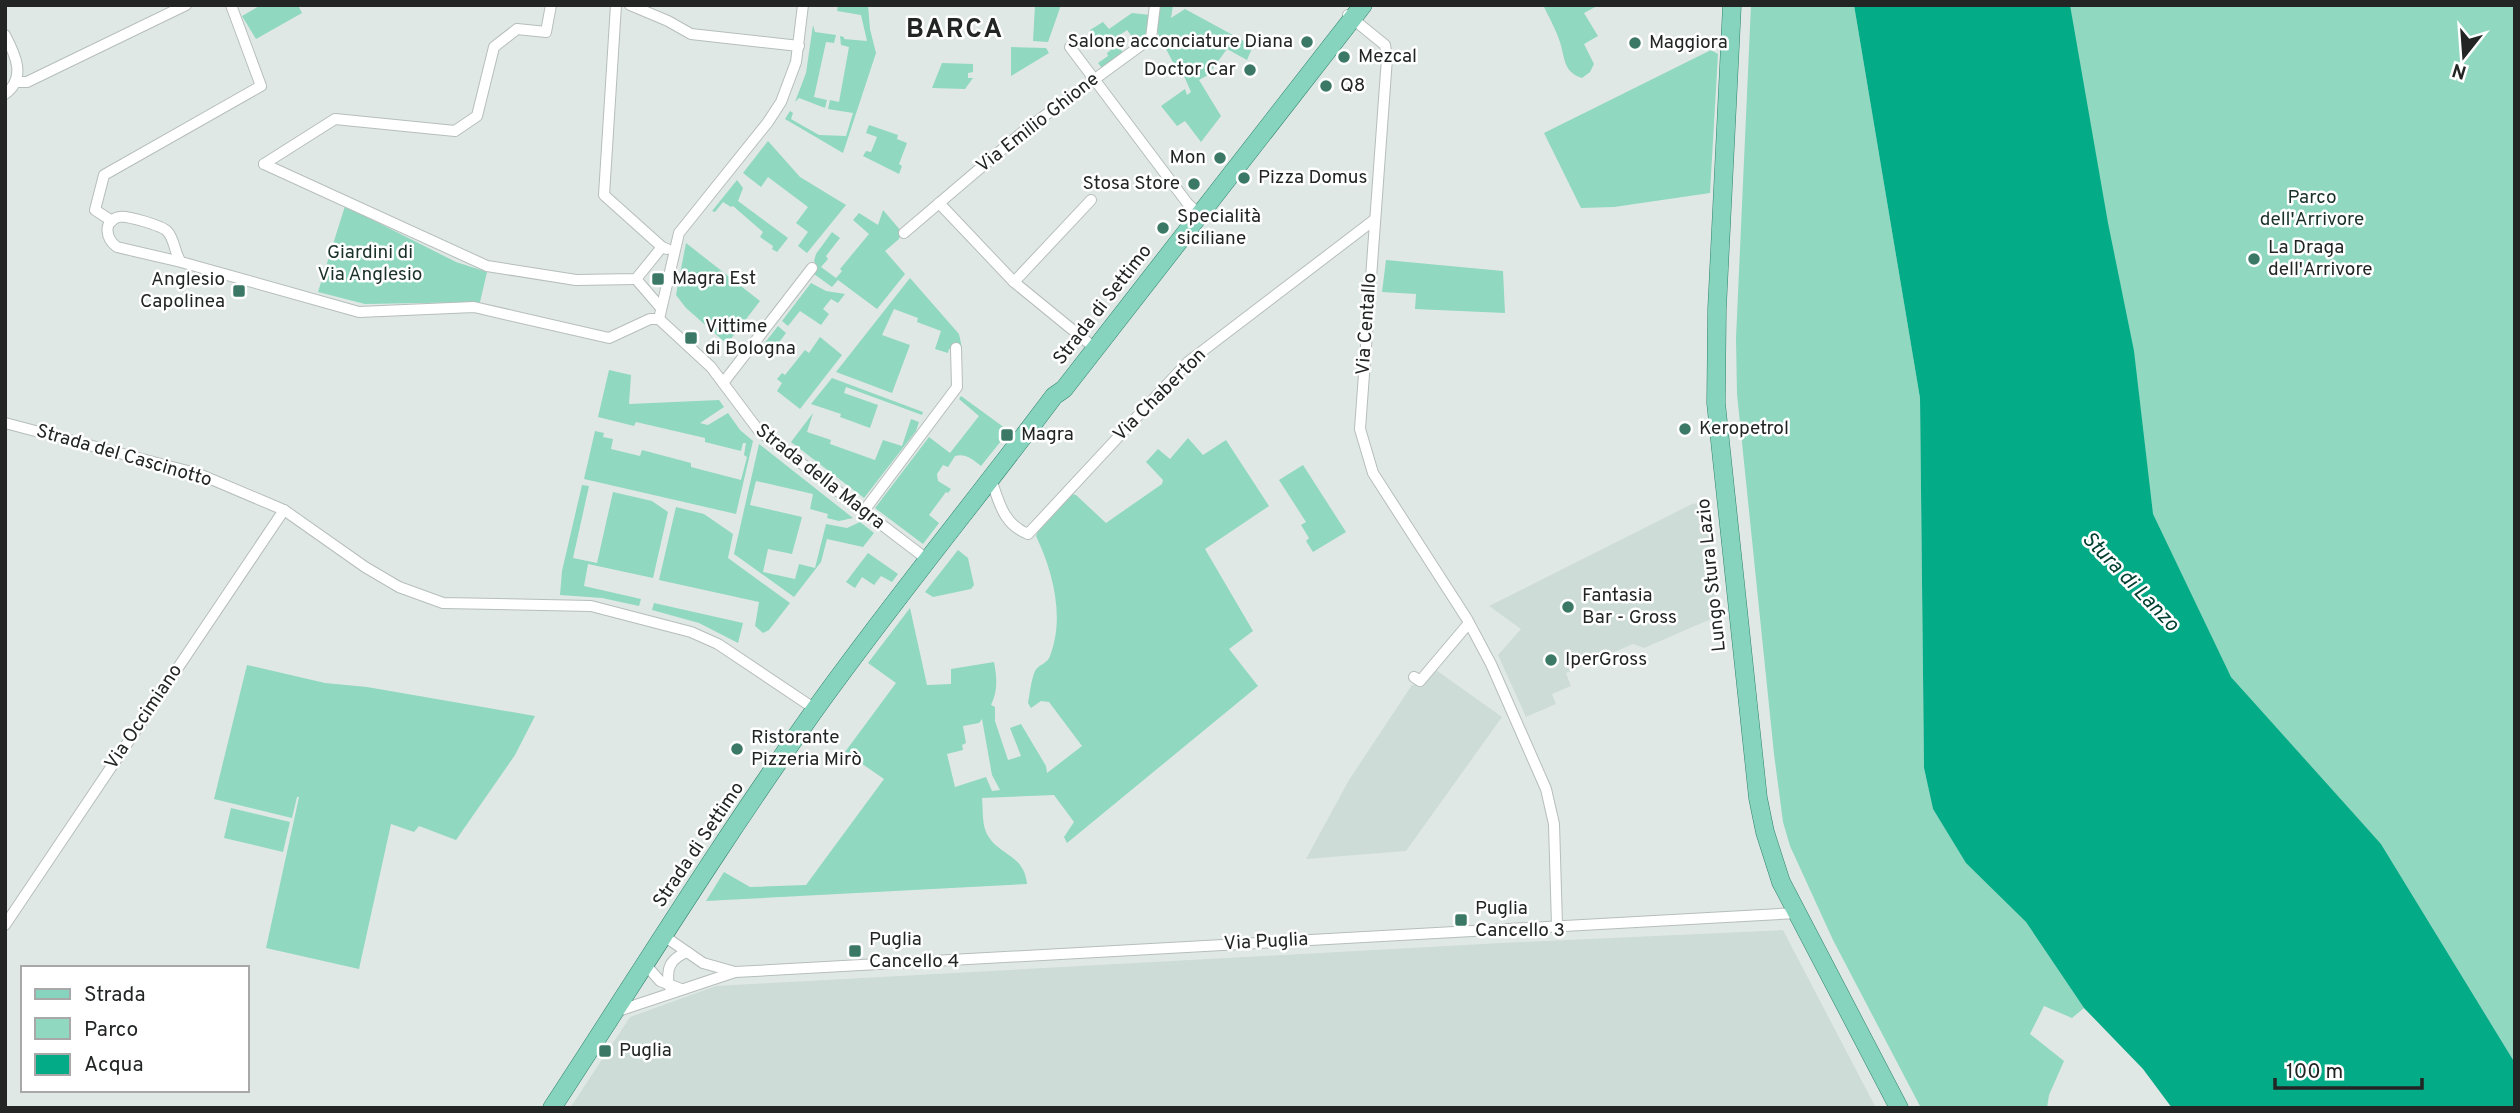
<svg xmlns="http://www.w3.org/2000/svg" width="2520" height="1113" viewBox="0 0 2520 1113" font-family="Overpass,sans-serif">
<rect width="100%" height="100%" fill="#e0e8e5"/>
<g fill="#cddcd6">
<polygon points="1705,502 1718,616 1644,648 1633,644 1566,673 1571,686 1552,694 1556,704 1526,717 1498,655 1521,629 1489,606 1692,504"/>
<polygon points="1436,670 1502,717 1406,851 1306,859 1349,780 1412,685 1423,684"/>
<polygon points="1783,930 1876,1108 570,1108 630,1017 716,986 1501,943"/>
</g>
<g fill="#90d8c0" fill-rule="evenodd">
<polygon points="261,5 298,5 302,13 256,39 242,16"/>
<polygon points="838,5 868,5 870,29 876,53 843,153 785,119 790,111 793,113 791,119 819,135 846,136 853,113 828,109 830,100 839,102 849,47 841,45 840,36 844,37 844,39 867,41 861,15 837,11"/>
<polygon points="1035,5 1061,5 1048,42 1033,41"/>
<polygon points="1158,5 1173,5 1171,18 1185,9 1253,46 1247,60 1227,49 1208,75 1199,80 1221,116 1201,142 1185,121 1177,126 1161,106 1185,89 1187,95 1191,92 1181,69 1177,70 1155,28"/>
<path d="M1543,5H1599L1584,13L1598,36L1584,44L1594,64L1590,72L1582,78C1563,72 1565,58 1560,42C1556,30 1549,17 1543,5Z"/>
<polygon points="1751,5 1854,5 1920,398 1924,768 1933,809 1966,862 2026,922 2084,1008 2072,1018 2044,1006 2030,1034 2064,1061 2049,1095 2047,1108 1921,1108 1833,940 1790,846 1783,822 1774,754 1737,394 1736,338"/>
<polygon points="2024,5 2515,5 2515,1063 2381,844 2306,763 2231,677 2000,290"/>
<polygon points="1132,13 1150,15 1148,35 1137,43 1127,30 1114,39 1123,53 1102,68 1098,63 1108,56 1107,53 1111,50 1105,41 1101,44 1090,30 1103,22 1109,29"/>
<polygon points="813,25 815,32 836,35 834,43 826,42 814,97 827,100 825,108 799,98 795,102 806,73"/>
<polygon points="1011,47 1046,48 1049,53 1011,76"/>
<polygon points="1711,50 1718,54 1710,193 1614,207 1581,208 1544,133"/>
<polygon points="942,63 973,64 973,72 968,73 968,78 973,78 965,89 932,88"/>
<polygon points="869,125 898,135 897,139 907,143 899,164 902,166 899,174 863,156 866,151 871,152 877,137 866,133"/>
<polygon points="768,141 800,177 846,205 807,253 798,246 808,232 796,223 808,207 768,177 761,187 743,173"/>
<polygon points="737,180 743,188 738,201 788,238 777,252 772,249 773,246 760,237 763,232 733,206 731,207 723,202 715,212 712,211"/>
<polygon points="345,206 456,262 487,272 480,302 365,304 318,292"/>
<polygon points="883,210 901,231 899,239 885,251 905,274 877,309 838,280 832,287 814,274 818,268 814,261 816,254 832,232 840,238 826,256 828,259 821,267 836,278 842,271 840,269 869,234 853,220 859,213 878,225"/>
<polygon points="686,243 760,301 727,344 686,308 676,295"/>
<polygon points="1386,260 1503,271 1505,313 1415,309 1416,294 1382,292"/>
<polygon points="910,278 959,334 962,348 949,349 948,353 935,349 941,331 917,322 918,318 894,309 882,335 910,345 892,393 836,372"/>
<polygon points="811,283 826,291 845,294 838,303 831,299 823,309 829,314 821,325 800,311 788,326 782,321"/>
<polygon points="778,326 786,333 769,356 760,349"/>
<polygon points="820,337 842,355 800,409 777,391 782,383 777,379 782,373 785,375 805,350 809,353"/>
<polygon points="609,370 631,375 629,404 719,400 724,407 700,423 708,425 728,413 740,430 753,441 736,514 584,479 595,431 604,433 603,437 613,439 611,449 640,456 642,450 691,463 691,467 741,480 747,457 744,455 746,443 743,443 741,451 705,442 705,438 636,422 634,426 598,417"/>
<polygon points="832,378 923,412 922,415 846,387 844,393 878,405 870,428 840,417 841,414 811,404"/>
<path d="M961,396L1009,431L981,466C973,460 966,453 955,456L948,467L943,465L937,474L938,481L951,489L948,493L946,492L929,515L939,523L923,544L875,508L929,437L950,453L979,416L959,399Z"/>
<polygon points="813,413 807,432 831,440 830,444 875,460 883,440 902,446 911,419 919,422 916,431 864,498 791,442"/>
<path d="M1188,438L1203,455L1226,440L1269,506L1205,549L1253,631L1229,649L1258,686L1067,843L1064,837L1074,822L1054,795L982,798C983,808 982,822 986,832C997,856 1024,853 1027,884L706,901L724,872L750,887L806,885L884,779L845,752L896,683L868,663L910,608L927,685L951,684V669L994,662C997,678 998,691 991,705L995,707V721L1008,760L1021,756L1010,728L1021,724L1046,766L1047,773L1082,746L1049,702L1041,701L1031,708L1028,703C1030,693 1031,680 1035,671C1039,664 1047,664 1050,656C1065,617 1053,572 1036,536L1039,529L1072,494L1076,495L1106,523L1162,484L1163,480L1146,462L1158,449L1170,459ZM982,719L992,775L1000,790L992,791L986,777L955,787L947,754L963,750L962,745L966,743L963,726L979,723Z"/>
<polygon points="759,444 853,518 839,521 827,518 828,514 810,509 813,494 756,481 750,505 802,517 792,554 768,549 763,572 795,579 799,564 815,568 826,524 847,528 860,522 874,533 863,547 827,539 821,562 794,597 734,554"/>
<polygon points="1303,465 1346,532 1313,552 1306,541 1309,538 1301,525 1306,522 1279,480"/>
<polygon points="582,485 589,486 573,558 597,563 613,492 652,501 668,512 653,578 588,564 584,586 641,599 639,606 602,598 560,595 562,571"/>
<polygon points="676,507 704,514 733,534 728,558 790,603 769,630 763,633 755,626 759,602 659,580"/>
<polygon points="958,550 968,558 974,585 971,589 933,597 925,592"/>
<polygon points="868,553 898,574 892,582 881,576 874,585 862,577 855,588 846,582"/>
<polygon points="654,603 743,623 738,643 699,623 652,610"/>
<polygon points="247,665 325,683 367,687 535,716 515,755 456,840 419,826 414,832 391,824 359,969 266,948 299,797 297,797 292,818 214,799"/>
<polygon points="231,808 290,822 283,852 224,838"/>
</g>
<polygon fill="#04ab87" points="1854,5 2070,5 2108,223 2134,351 2153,514 2231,677 2381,844 2515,1063 2515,1108 2172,1108 2143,1069 2084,1008 2026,922 1966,863 1933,809 1924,768 1920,398"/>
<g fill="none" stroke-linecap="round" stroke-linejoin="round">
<defs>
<g id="minor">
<polyline points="616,5 604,195 662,247 667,249"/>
<polyline points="630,5 668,21 691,34 799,46"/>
<polyline points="1348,15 1385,45 1387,58 1360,429 1373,473 1467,619 1491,664 1546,789 1554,824 1557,925"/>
<path d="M5,35C15,54 27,78 5,94"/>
<polyline points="1070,47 1188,204 1200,215"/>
<polyline points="15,82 27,82 186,5"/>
<polyline points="264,164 487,266 576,280 636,279 662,247"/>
<polyline points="264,164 335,119 455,131 477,116 494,47 517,29 546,32 551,5"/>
<polyline points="939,203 1014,282 1096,349"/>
<polyline points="112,221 95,210 104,175 261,86 231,5"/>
<polyline points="904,233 1025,130 1151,38 1155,5"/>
<path d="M181,262C174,253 175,239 167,231C162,226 127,215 119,217C102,221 106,239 117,247L181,262L359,312L474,307L609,338L650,319H659"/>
<polyline points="636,279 661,308"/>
<polyline points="1014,282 1091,200"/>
<polyline points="659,319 711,367 759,431 928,560"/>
<polyline points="659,319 679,233 768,122 781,102 796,62 803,5"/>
<polyline points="723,383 812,268"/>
<polyline points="5,423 199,474 284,510 365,567 399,587 443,603 591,606 691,632 718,644 815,709"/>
<path d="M991,479C999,502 1003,524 1028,534L1188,362L1374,220"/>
<polyline points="863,512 957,387 956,348"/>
<polyline points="1414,677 1420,681 1469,623"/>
<polyline points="5,925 284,510"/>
<polyline points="664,936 703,963 735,972"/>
<polyline points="645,964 660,981 681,989"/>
<path d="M669,986C666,968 670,959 687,952"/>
<polyline points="615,1012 735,972 1797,913"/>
</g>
<g id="primary">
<polyline points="1732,5 1717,309 1716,403 1758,798 1765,832 1781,882 1899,1108"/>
<path d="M552,1108C637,978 719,845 809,718C887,608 973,504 1054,396L1064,389L1363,5"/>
</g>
</defs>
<use href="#minor" stroke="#b6bebb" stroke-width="12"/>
<use href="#primary" stroke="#2f836c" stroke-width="19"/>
<use href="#minor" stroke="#fff" stroke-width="10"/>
<use href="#primary" stroke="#86d3be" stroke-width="18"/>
</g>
<g fill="#3b7966" stroke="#fff" stroke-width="2.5">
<circle cx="1307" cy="42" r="7"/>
<circle cx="1635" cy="43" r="7"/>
<circle cx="1344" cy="57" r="7"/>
<circle cx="1250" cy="70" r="7"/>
<circle cx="1326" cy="86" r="7"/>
<circle cx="1220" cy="158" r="7"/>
<circle cx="1244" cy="178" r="7"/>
<circle cx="1194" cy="184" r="7"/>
<circle cx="1163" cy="228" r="7"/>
<circle cx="2254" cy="259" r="7"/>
<rect x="651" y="272" width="14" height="14" rx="3.5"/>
<rect x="232" y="284" width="14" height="14" rx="3.5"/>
<rect x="684" y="331" width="14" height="14" rx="3.5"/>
<circle cx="1685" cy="429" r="7"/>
<rect x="1000" y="428" width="14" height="14" rx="3.5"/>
<circle cx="1568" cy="607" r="7"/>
<circle cx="1551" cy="660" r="7"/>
<circle cx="737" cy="749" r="7"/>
<rect x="1454" y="913" width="14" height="14" rx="3.5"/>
<rect x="848" y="944" width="14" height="14" rx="3.5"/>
<rect x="598" y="1044" width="14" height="14" rx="3.5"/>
</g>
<g text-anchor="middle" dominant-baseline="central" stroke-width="5" stroke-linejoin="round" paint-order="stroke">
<g font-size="19" fill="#222524" stroke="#fff" text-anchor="start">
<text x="1293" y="42" text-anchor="end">Salone acconciature Diana</text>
<text x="1649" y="43">Maggiora</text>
<text x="1358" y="57">Mezcal</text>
<text x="1236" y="70" text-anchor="end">Doctor Car</text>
<text x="1340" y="86">Q8</text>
<text x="1206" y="158" text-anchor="end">Mon</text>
<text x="1258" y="178">Pizza Domus</text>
<text x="1180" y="184" text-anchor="end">Stosa Store</text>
<text x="1177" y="217">Specialità<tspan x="1177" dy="22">siciliane</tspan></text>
<text x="2268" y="248">La Draga<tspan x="2268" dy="22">dell'Arrivore</tspan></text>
<text x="672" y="279">Magra Est</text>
<text x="225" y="280" text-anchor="end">Anglesio<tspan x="225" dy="22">Capolinea</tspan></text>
<text x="705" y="327">Vittime<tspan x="705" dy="22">di Bologna</tspan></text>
<text x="1699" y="429">Keropetrol</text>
<text x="1021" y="435">Magra</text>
<text x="1582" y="596">Fantasia<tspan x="1582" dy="22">Bar - Gross</tspan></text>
<text x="1565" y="660">IperGross</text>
<text x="751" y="738">Ristorante<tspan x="751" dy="22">Pizzeria Mirò</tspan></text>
<text x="1475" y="909">Puglia<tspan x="1475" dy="22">Cancello 3</tspan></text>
<text x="869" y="940">Puglia<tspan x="869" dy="22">Cancello 4</tspan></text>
<text x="619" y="1051">Puglia</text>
</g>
<g font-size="19" fill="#222524" stroke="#fff">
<text transform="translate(1038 123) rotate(-38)">Via Emilio Ghione</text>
<text transform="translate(1103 305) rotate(-52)">Strada di Settimo</text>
<text transform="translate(1367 324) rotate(-86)">Via Centallo</text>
<text transform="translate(1160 395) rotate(-45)">Via Chaberton</text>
<text transform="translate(124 456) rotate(16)">Strada del Cascinotto</text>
<text transform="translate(820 477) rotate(38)">Strada della Magra</text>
<text transform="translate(1712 575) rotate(-96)">Lungo Stura Lazio</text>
<text transform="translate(144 717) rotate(-56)">Via Occimiano</text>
<text transform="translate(699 845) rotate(-56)">Strada di Settimo</text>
<text transform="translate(1266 942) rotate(-3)">Via Puglia</text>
</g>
<g font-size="19" fill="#1a3129" stroke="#fff">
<text x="2312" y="198">Parco<tspan x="2312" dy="22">dell'Arrivore</tspan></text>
<text x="370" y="253">Giardini di<tspan x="370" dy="22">Via Anglesio</tspan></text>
</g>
<g font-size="21" font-style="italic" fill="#024031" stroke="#fff">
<text transform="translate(2130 582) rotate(46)">Stura di Lanzo</text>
</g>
<g font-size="26" font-weight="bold" letter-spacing="2" fill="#222524" stroke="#fff">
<text x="955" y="30">BARCA</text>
</g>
</g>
<rect width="2520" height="1113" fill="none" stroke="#222524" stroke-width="14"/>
<rect x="21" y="966" width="228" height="126" fill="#ffffff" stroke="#a7a8a7" stroke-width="2"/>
<rect x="35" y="989" width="35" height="10" fill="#86d3be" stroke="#a7a8a7" stroke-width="2"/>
<text x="84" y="1001" font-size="21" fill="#222524">Strada</text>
<rect x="35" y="1018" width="35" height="21" fill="#90d8c0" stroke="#a7a8a7" stroke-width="2"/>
<text x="84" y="1036" font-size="21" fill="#222524">Parco</text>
<rect x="35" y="1054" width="35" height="21" fill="#04ab87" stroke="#a7a8a7" stroke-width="2"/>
<text x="84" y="1071" font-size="21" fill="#222524">Acqua</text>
<g transform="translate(2464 56) rotate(197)" stroke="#ffffff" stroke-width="5" paint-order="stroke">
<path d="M0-5L12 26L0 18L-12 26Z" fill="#222524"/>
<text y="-10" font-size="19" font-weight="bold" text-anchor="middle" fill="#222524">N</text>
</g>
<path d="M2275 1078v10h147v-10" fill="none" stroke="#222524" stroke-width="3.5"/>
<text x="2286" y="1078" font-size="21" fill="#222524" stroke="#ffffff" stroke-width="5" paint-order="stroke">100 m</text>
</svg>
